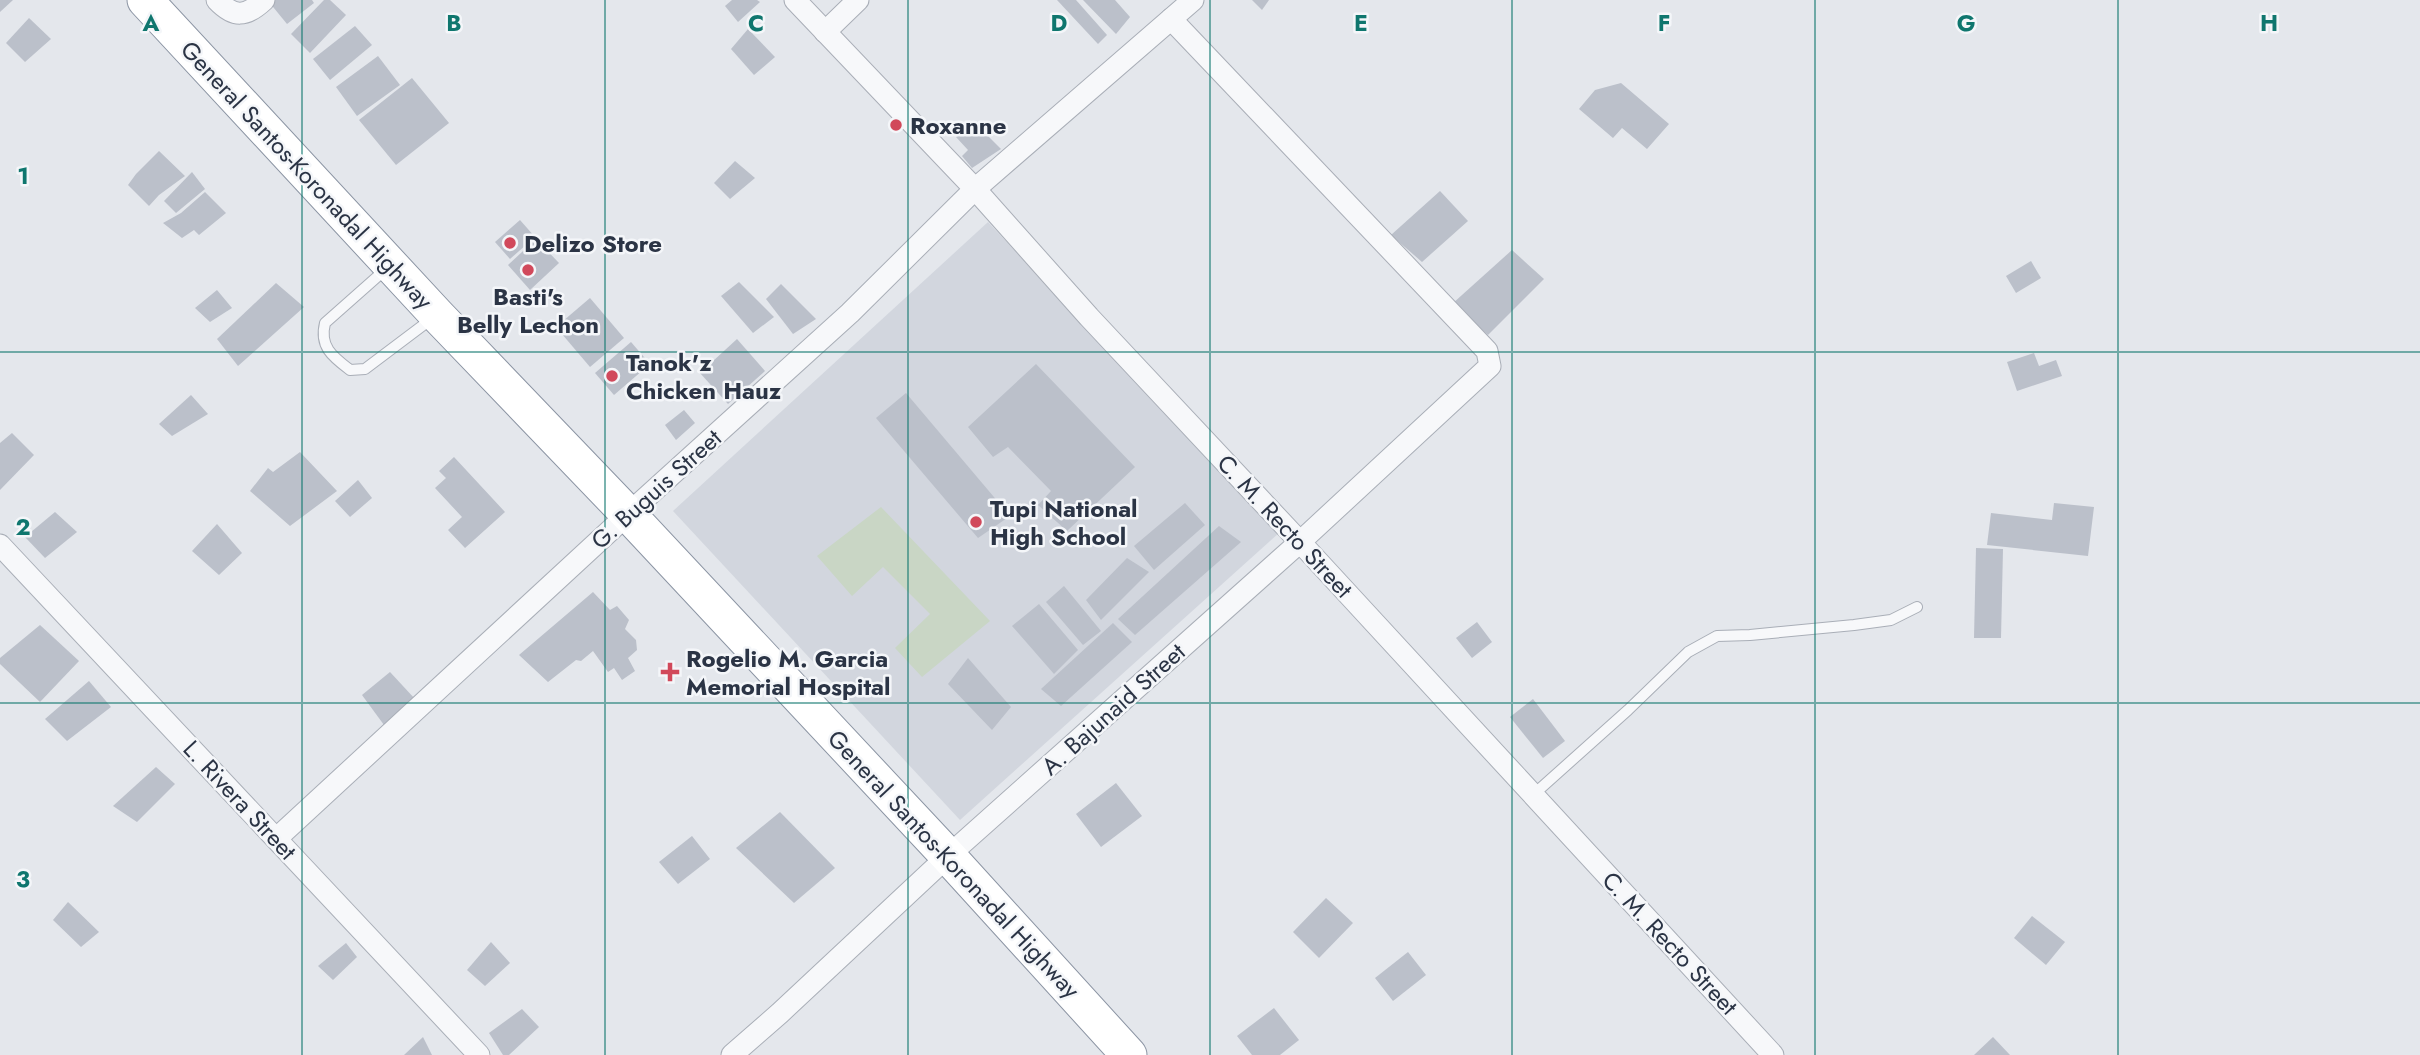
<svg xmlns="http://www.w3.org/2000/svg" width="2420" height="1055" viewBox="0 0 2420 1055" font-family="Jost,sans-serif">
<rect width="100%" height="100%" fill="#e4e7ec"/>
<polygon fill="#d2d6de" points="988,222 1279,533 960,820 673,511"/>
<polygon fill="#c9d6c5" points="881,507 990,621 922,677 895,648 930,614 883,567 852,596 817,556"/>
<g fill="#bbc0ca">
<polygon points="0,0 13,0 0,12"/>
<polygon points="272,0 312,0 314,3 287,24 269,2"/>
<polygon points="324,0 330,0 346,15 310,53 291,34"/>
<polygon points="732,0 757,0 760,2 738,22 725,6"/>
<polygon points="1057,0 1076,0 1107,35 1098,44"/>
<polygon points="1083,0 1115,0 1130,17 1116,34"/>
<polygon points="1252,0 1269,0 1262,10"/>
<polygon points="29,18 51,39 25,62 6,43"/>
<polygon points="355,26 372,45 330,80 313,59"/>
<polygon points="748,29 775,57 754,75 731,49"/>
<polygon points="378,56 400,85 357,116 336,87"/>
<polygon points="412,78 449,123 396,165 359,120"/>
<polygon points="1621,83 1669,124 1647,149 1622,128 1613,138 1579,109 1595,90"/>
<polygon points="975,123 1001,149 972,168 962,156 968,150 956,137"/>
<polygon points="159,151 185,176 159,195 149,206 128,185 136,174"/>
<polygon points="735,161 755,178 730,199 714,183"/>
<polygon points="192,172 205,189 176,213 164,201"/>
<polygon points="1440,191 1468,221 1422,262 1391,235"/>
<polygon points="205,192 226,213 199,235 194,230 182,238 163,223 181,213"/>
<polygon points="520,220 535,237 510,259 495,242"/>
<polygon points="536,239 559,263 530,290 508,265"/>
<polygon points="1512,250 1544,279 1488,335 1452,304"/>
<polygon points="2031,261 2041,278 2016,293 2006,276"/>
<polygon points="739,282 774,317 753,333 721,296"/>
<polygon points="276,283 304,307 238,366 217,339"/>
<polygon points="781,284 816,319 793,334 766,299"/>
<polygon points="217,290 232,308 210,322 195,308"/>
<polygon points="590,298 624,338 590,367 556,327"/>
<polygon points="737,339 765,371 728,404 700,373"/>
<polygon points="631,342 650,364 614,395 595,373"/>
<polygon points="2034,353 2039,366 2056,360 2062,376 2017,391 2007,362"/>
<polygon points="1036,364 1135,467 1067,531 1038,505 1051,491 1008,447 993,457 968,427"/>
<polygon points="906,393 1010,516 978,538 876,418"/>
<polygon points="191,395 208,414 172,436 159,424"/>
<polygon points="684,410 695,423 676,440 665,425"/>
<polygon points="12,433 34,455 0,490 0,443"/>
<polygon points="300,452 337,491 290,526 250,491 268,468 273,472"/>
<polygon points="454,457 505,512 465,548 448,530 462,517 435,488 446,478 439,471"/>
<polygon points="358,480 372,498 350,517 335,501"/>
<polygon points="1185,503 1205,525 1154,570 1134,546"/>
<polygon points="2054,503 2094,507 2088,556 1987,545 1991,513 2052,520"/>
<polygon points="55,512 77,532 45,558 25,537"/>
<polygon points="217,524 242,553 219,575 192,551"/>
<polygon points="1219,526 1241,542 1135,635 1118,619"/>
<polygon points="1976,548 2003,549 2001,638 1974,638"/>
<polygon points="1127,558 1149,572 1101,620 1086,600"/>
<polygon points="1064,586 1101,631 1083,645 1046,602"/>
<polygon points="593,592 610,610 617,606 629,620 625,629 636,640 637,650 628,658 635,671 622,680 614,668 608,672 593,651 581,661 576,660 548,682 519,655"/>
<polygon points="1039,604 1078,650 1054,674 1012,626"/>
<polygon points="1477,622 1492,642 1472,658 1456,638"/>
<polygon points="1113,623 1132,642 1061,706 1041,689"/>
<polygon points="40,625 79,661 40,702 0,664 0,658"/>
<polygon points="968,658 1011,707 992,730 948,684"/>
<polygon points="390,672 415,699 384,725 362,695"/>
<polygon points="89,681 111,707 67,741 45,719"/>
<polygon points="1533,699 1565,741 1543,758 1510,717"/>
<polygon points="156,767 175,784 137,822 113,806"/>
<polygon points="1116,783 1142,816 1101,847 1076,814"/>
<polygon points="780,812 835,868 794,903 736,848"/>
<polygon points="692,836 710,859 678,884 659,862"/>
<polygon points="1326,898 1353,923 1319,958 1293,932"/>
<polygon points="68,902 99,932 81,947 53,920"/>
<polygon points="2032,916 2065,942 2046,965 2014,938"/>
<polygon points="491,942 510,963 485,986 467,970"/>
<polygon points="346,943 357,957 333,980 318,966"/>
<polygon points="1408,952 1426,975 1393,1001 1375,978"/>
<polygon points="1274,1008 1299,1040 1280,1055 1252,1055 1237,1036"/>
<polygon points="522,1009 539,1027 509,1055 503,1055 489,1033"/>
<polygon points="423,1037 432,1055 404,1055"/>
<polygon points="1993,1037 2010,1055 1974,1055"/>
</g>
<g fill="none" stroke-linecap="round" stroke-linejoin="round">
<defs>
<g id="service">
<path d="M386,269L325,323C319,347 333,357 350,370L365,369L434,317"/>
<polyline points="1533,795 1628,710 1688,652 1717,636 1750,635 1854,625 1891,620 1917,607"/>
</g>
<g id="minor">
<path d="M217,0C234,18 246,17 264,0"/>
<polyline points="795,0 975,189 1089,317 1300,542 1773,1055"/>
<polyline points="825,32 858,0"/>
<polyline points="0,545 479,1055"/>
<polyline points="277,838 628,514 850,313 975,189 1193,0"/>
<polyline points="732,1055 780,1013 948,856 1300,542 1490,366 1487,351 1171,19"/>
</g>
<polyline id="trunk" points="145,0 437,315 628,514 948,856 1129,1055"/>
</defs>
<use href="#service" stroke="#a9aeb7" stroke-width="12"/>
<use href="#minor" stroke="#a9aeb7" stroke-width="23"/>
<use href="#trunk" stroke="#8b94a3" stroke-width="37"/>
<use href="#service" stroke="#f7f8fa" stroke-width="10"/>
<use href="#minor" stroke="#f7f8fa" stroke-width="21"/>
<use href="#trunk" stroke="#fff" stroke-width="35"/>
</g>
<path fill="none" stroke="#0f766e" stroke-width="2" stroke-opacity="0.55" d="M302,0V1055M605,0V1055M908,0V1055M1210,0V1055M1512,0V1055M1815,0V1055M2118,0V1055M0,352H2420M0,703H2420"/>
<g fill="#d1495b" stroke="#f4f6f9" stroke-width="2.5">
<circle cx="896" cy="125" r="7"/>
<circle cx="510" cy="243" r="7"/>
<circle cx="528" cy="270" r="7"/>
<circle cx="612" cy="376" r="7"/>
<circle cx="976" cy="522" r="7"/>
<path d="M666.5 661.5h7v7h7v7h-7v7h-7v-7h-7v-7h7z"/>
</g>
<g text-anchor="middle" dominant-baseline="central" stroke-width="5" stroke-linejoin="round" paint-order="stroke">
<g font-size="24" font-weight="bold" fill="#2b3445" stroke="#f4f6f9" text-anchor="start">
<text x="910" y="125">Roxanne</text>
<text x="524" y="243">Delizo Store</text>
<text x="528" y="296" text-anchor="middle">Basti's<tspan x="528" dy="28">Belly Lechon</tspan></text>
<text x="626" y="362">Tanok'z<tspan x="626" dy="28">Chicken Hauz</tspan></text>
<text x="990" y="508">Tupi National<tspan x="990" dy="28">High School</tspan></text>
<text x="686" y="658">Rogelio M. Garcia<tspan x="686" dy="28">Memorial Hospital</tspan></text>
</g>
<g font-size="24" fill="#2b3445" stroke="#f4f6f9">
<text transform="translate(307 175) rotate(47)">General Santos-Koronadal Highway</text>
<text transform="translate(656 489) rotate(-42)">G. Buguis Street</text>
<text transform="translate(1285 526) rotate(47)">C. M. Recto Street</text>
<text transform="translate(1113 709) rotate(-42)">A. Bajunaid Street</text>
<text transform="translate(240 800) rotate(47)">L. Rivera Street</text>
<text transform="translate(954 864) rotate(47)">General Santos-Koronadal Highway</text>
<text transform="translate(1670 943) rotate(47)">C. M. Recto Street</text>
</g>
</g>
<g font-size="23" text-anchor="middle" font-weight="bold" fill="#0f766e" stroke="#f4f6f9" stroke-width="5" stroke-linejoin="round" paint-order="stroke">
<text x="151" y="31">A</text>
<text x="454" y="31">B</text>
<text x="756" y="31">C</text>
<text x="1059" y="31">D</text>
<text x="1361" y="31">E</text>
<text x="1664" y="31">F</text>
<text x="1966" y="31">G</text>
<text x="2269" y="31">H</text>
<text x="23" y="184">1</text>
<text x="23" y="535">2</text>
<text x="23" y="887">3</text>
</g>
</svg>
